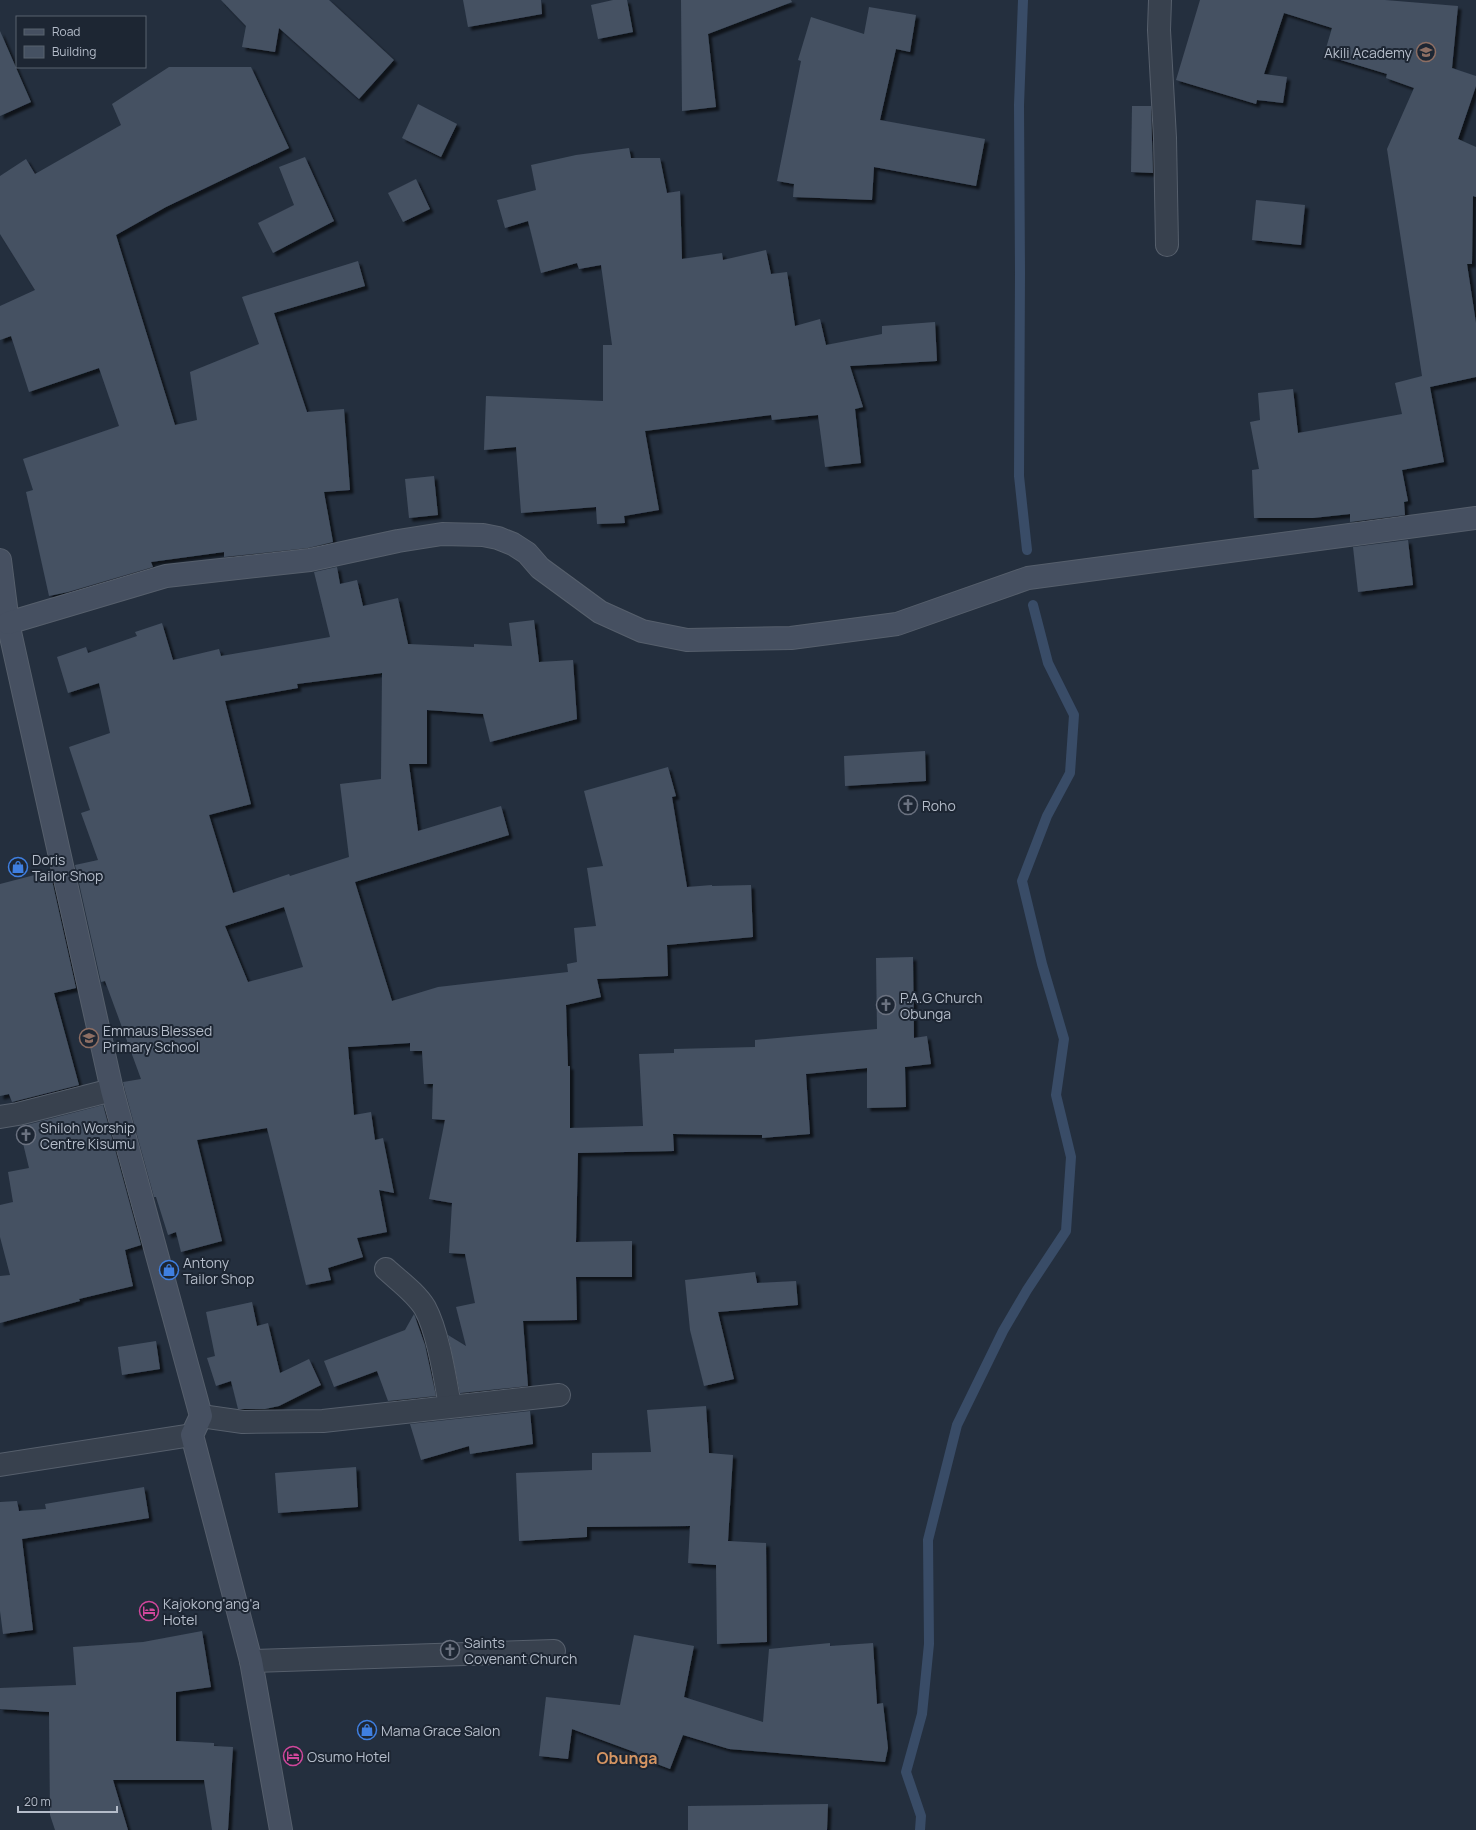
<svg xmlns="http://www.w3.org/2000/svg" width="1476" height="1830" viewBox="0 0 1476 1830" font-family="Manrope,sans-serif">
<defs>
<filter id="shadow"><feDropShadow dx="3.5" dy="3.5" stdDeviation="1" flood-color="#0009"/></filter>
</defs>
<rect width="100%" height="100%" fill="#242f3e"/>
<g fill="none" stroke-linecap="round" stroke-linejoin="round">
<g stroke="#394c67" stroke-width="10">
<polyline points="1023,0 1019,105 1020,273 1019,476 1027,550"/>
<polyline points="920,1830 921,1816 906,1772 922,1714 929,1644 928,1540 957,1425 1003,1331 1027,1290 1066,1231 1071,1157 1056,1095 1064,1039 1042,964 1022,881 1047,816 1070,773 1074,715 1048,663 1033,605"/>
</g>
</g>
<g fill="#455162" fill-rule="evenodd" filter="url(#shadow)">
<polygon points="221,0 329,0 394,60 359,99 279,28 275,52 242,47 246,26"/>
<polygon points="463,0 541,0 542,14 468,27"/>
<polygon points="613,0 627,0 633,32 598,39 591,5"/>
<polygon points="681,0 791,0 792,2 708,34 716,107 682,111"/>
<polygon points="1200,0 1385,0 1458,6 1452,68 1476,76 1476,86 1458,139 1476,147 1476,197 1473,196 1472,264 1467,264 1476,323 1476,377 1430,387 1444,462 1402,470 1408,501 1404,502 1405,515 1350,522 1350,514 1313,518 1254,518 1252,470 1259,469 1250,422 1260,420 1258,393 1293,389 1298,433 1402,414 1395,383 1422,376 1387,149 1414,88 1386,78 1387,74 1324,55 1332,28 1284,13 1264,74 1287,77 1283,103 1257,100 1256,104 1176,80"/>
<polygon points="869,7 916,15 910,52 896,49 880,120 985,139 976,186 874,167 872,200 793,197 794,184 777,181 801,61 798,60 811,17 864,34"/>
<polygon points="0,31 31,102 0,116"/>
<polygon points="169,67 251,67 289,148 166,207 116,235 175,425 197,420 190,372 259,344 242,297 358,261 365,286 274,313 307,412 344,409 350,490 324,492 333,542 308,548 224,557 224,552 151,562 153,567 68,592 49,596 26,492 33,490 23,459 119,426 99,368 29,392 11,336 0,340 0,306 35,290 0,234 0,176 26,159 35,174 121,125 112,104"/>
<polygon points="418,104 457,124 441,157 402,138"/>
<polygon points="1132,106 1151,106 1153,173 1131,172"/>
<polygon points="629,148 631,158 660,158 667,193 680,191 682,259 722,253 723,260 766,250 771,274 787,272 795,326 820,319 826,345 882,334 882,326 935,322 937,361 850,366 863,407 855,409 861,463 825,467 818,415 772,420 771,415 645,431 659,510 624,516 625,523 597,524 596,507 521,513 516,447 484,450 486,396 603,401 603,345 612,345 601,265 579,269 577,263 541,273 528,221 505,228 497,200 536,190 531,165 576,155"/>
<polygon points="305,157 334,221 273,253 258,223 294,205 279,167"/>
<polygon points="416,179 430,209 403,222 388,193"/>
<polygon points="1256,200 1305,205 1301,245 1252,240"/>
<polygon points="434,476 438,515 409,518 405,479"/>
<polygon points="1408,540 1413,585 1358,592 1353,547"/>
<path d="M337,567L340,584L357,580L363,606L398,598L408,644L474,647V644L512,646L509,623L534,620L539,662L573,660L577,719L490,742L483,714L427,710V764H409L418,831L501,806L509,835L355,882L392,1001L438,987L568,972L567,964L577,962L574,928L596,926L587,868L603,866L584,791L668,767L676,796L672,797L687,887L712,885V886L751,885L753,937L667,945L668,976L597,979L601,997L566,1005L568,1066H570V1128L643,1126L639,1054L674,1053V1049L755,1047V1040L877,1029L876,958L913,957L914,1038L927,1036L931,1064L905,1067L906,1107L867,1108V1068L806,1074L810,1134L762,1138V1135L673,1134L674,1151L578,1153L576,1242L632,1241V1277H576L577,1320L523,1321L528,1386L460,1393L448,1335L466,1346L456,1307L475,1303L465,1254L449,1253L452,1203L429,1199L445,1120L432,1119L433,1084H424L422,1051H410V1043L348,1047L354,1115L371,1112L375,1140L383,1138L394,1193L379,1190L387,1232L357,1238L363,1257L328,1268L331,1280L306,1285L267,1128L197,1140L222,1241L181,1252L176,1232L168,1235L156,1197H154L124,1087L123,1082L141,1079L105,981L101,982L75,865L98,860L81,813L90,810L69,747L110,733L99,683L68,693L57,657L86,647L88,653L137,636L135,632L162,623L173,660L219,649L221,656L330,637L314,572ZM382,673L381,779L340,784L349,857L290,876L289,874L233,893L209,815L251,804L225,701L298,688L297,684ZM284,907L303,967L248,982L225,926Z"/>
<polygon points="925,751 926,781 845,786 844,756"/>
<polygon points="50,871 76,988 54,993 79,1085 12,1102 9,1094 0,1096 0,884"/>
<polygon points="103,1105 141,1245 125,1250 133,1286 79,1299 80,1301 0,1323 0,1276 10,1275 0,1237 0,1205 13,1202 8,1172 29,1168 19,1127"/>
<polygon points="755,1272 757,1283 796,1281 798,1305 718,1312 734,1379 704,1386 690,1330 685,1280"/>
<polygon points="252,1302 257,1326 268,1323 280,1373 309,1359 321,1385 279,1406 265,1409 238,1409 231,1381 216,1386 207,1358 215,1356 206,1312"/>
<polygon points="414,1314 425,1345 436,1396 388,1401 377,1371 334,1387 324,1361 405,1330"/>
<polygon points="156,1341 160,1369 122,1375 118,1347"/>
<polygon points="706,1406 709,1453 733,1455 728,1541 766,1543 767,1642 717,1644 716,1565 688,1563 690,1526 587,1527 587,1537 519,1541 516,1473 592,1470 592,1453 651,1452 647,1410"/>
<polygon points="530,1411 533,1444 470,1454 469,1446 421,1460 410,1424"/>
<polygon points="356,1467 358,1507 278,1513 275,1473"/>
<polygon points="144,1487 149,1518 22,1539 33,1630 3,1634 0,1611 0,1502 17,1501 19,1511 46,1509 45,1504"/>
<polygon points="202,1631 211,1687 176,1692 176,1741 214,1743 214,1746 233,1747 228,1830 212,1830 204,1780 113,1780 128,1830 55,1830 50,1815 49,1712 0,1709 0,1688 76,1685 73,1647 143,1642"/>
<polygon points="634,1635 694,1646 684,1697 763,1722 769,1649 830,1643 830,1646 873,1643 877,1704 883,1703 888,1748 885,1762 729,1749 683,1735 670,1769 636,1756 637,1753 572,1729 568,1759 539,1756 546,1697 620,1705"/>
<polygon points="828,1804 827,1830 688,1830 688,1806"/>
</g>
<g fill="none" stroke-linecap="round" stroke-linejoin="round">
<defs>
<g id="street">
<polyline points="1160,0 1159,30 1165,138 1167,245"/>
<polyline points="0,1117 18,1114 112,1090"/>
<path d="M386,1269C399,1281 416,1293 425,1308C438,1332 445,1378 450,1406"/>
<polyline points="201,1416 243,1422 323,1421 559,1395"/>
<polyline points="0,1465 192,1435"/>
<polyline points="251,1661 554,1651"/>
</g>
<g id="secondary">
<polyline points="0,560 8,623 112,1090 201,1416 192,1435 251,1661 281,1830"/>
<polyline points="8,623 166,576 310,560 398,541 442,534 483,535 498,538 513,544 527,553 540,568 600,612 642,631 687,640 791,638 897,624 1028,578 1476,518"/>
</g>
</defs>
<use href="#street" stroke="#565f6c" stroke-width="24"/>
<use href="#secondary" stroke="#565f6c" stroke-width="24"/>
<use href="#street" stroke="#38414e" stroke-width="22"/>
<use href="#secondary" stroke="#465061" stroke-width="22"/>
</g>
<defs>
<symbol id="school-ring" viewBox="-11 -11 22 22"><circle r="9.5" fill="#1d2633" stroke="#8d6e63" stroke-width="1.5"/><path d="M0-5L7-2L0 1L-7-2ZM-4 1L0 2.5L4 1V4Q0 6-4 4Z" fill="#8d6e63"/></symbol>
<symbol id="church-ring" viewBox="-11 -11 22 22"><circle r="9.5" fill="#1d2633" stroke="#6b7280" stroke-width="1.5"/><path d="M-1.2-6h2.4v3.5h3.3v2.4h-3.3V6h-2.4V-.1h-3.3v-2.4h3.3Z" fill="#6b7280"/></symbol>
<symbol id="shop-ring" viewBox="-11 -11 22 22"><circle r="9.5" fill="#1d2633" stroke="#3f7fe0" stroke-width="1.5"/><path d="M-5-2.5h2.3a2.7 3.5 0 0 1 5.4 0H5L5.5 6h-11ZM-1.5-2.5h3a1.5 2.3 0 0 0-3 0Z" fill="#3f7fe0"/></symbol>
<symbol id="hotel-ring" viewBox="-11 -11 22 22"><circle r="9.5" fill="#1d2633" stroke="#d1479c" stroke-width="1.5"/><path d="M-6-4.5h1.5V1H6V5H4.5V3h-9V5H-6ZM-4 0a1.8 1.8 0 1 1 3.6 0ZM.5 0V-2.5h3Q6-2.5 6 0Z" fill="#d1479c"/></symbol>
</defs>
<g fill-rule="evenodd">
<use href="#school-ring" x="1415" y="41" width="22" height="22"/>
<use href="#church-ring" x="897" y="794" width="22" height="22"/>
<use href="#shop-ring" x="7" y="856" width="22" height="22"/>
<use href="#church-ring" x="875" y="994" width="22" height="22"/>
<use href="#school-ring" x="78" y="1027" width="22" height="22"/>
<use href="#church-ring" x="15" y="1124" width="22" height="22"/>
<use href="#shop-ring" x="158" y="1259" width="22" height="22"/>
<use href="#hotel-ring" x="138" y="1600" width="22" height="22"/>
<use href="#church-ring" x="439" y="1639" width="22" height="22"/>
<use href="#shop-ring" x="356" y="1719" width="22" height="22"/>
<use href="#hotel-ring" x="282" y="1745" width="22" height="22"/>
</g>
<g text-anchor="middle" dominant-baseline="central" stroke-width="4" stroke-linejoin="round" paint-order="stroke">
<g font-size="14" fill="#b4bcc9" stroke="#1d2633" text-anchor="start">
<text x="1412" y="52" text-anchor="end">Akili Academy</text>
<text x="922" y="805">Roho</text>
<text x="32" y="859">Doris<tspan x="32" dy="16">Tailor Shop</tspan></text>
<text x="900" y="997">P.A.G Church<tspan x="900" dy="16">Obunga</tspan></text>
<text x="103" y="1030">Emmaus Blessed<tspan x="103" dy="16">Primary School</tspan></text>
<text x="40" y="1127">Shiloh Worship<tspan x="40" dy="16">Centre Kisumu</tspan></text>
<text x="183" y="1262">Antony<tspan x="183" dy="16">Tailor Shop</tspan></text>
<text x="163" y="1603">Kajokong'ang'a<tspan x="163" dy="16">Hotel</tspan></text>
<text x="464" y="1642">Saints<tspan x="464" dy="16">Covenant Church</tspan></text>
<text x="381" y="1730">Mama Grace Salon</text>
<text x="307" y="1756">Osumo Hotel</text>
</g>
<g font-size="16" font-weight="bold" fill="#d59563" stroke="#1d2633">
<text x="627" y="1758">Obunga</text>
</g>
</g>
<rect x="16" y="16" width="130" height="52" fill="#1d2633" stroke="#59626f"/>
<rect x="24" y="29" width="20" height="6" fill="#465061" stroke="#59626f"/>
<text x="52" y="36" font-size="12" fill="#b4bcc9">Road</text>
<rect x="24" y="46" width="20" height="12" fill="#455162" stroke="#59626f"/>
<text x="52" y="56" font-size="12" fill="#b4bcc9">Building</text>
<path d="M18 1806v6h99v-6" fill="none" stroke="#b4bcc9" stroke-width="2"/>
<text x="24" y="1806" font-size="12" fill="#b4bcc9" stroke="#1d2633" stroke-width="3" paint-order="stroke">20 m</text>
</svg>
